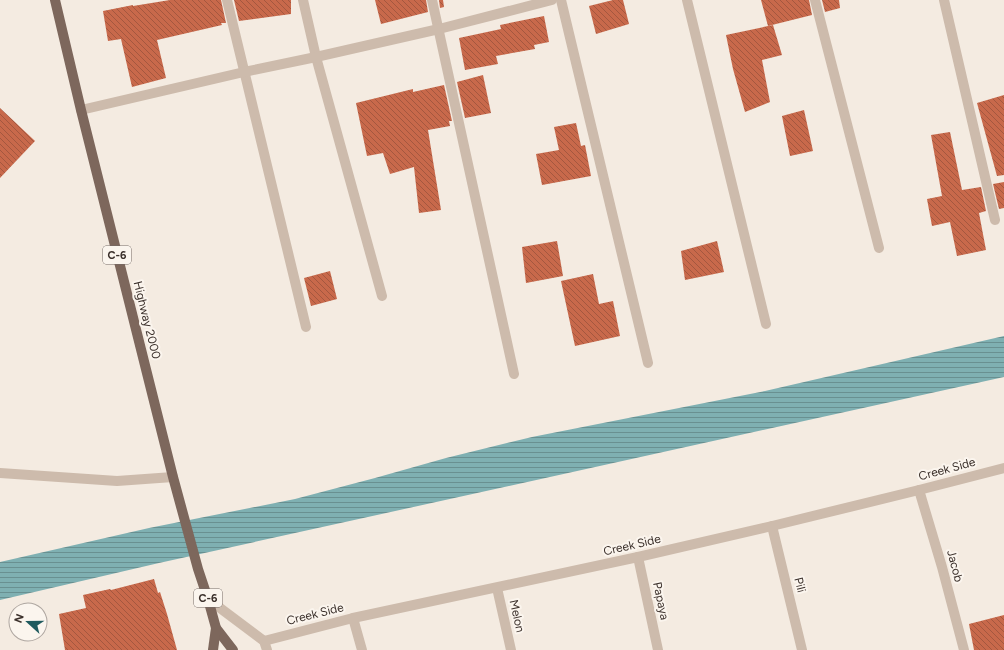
<svg xmlns="http://www.w3.org/2000/svg" width="1004" height="650" viewBox="0 0 1004 650" font-family="Figtree,sans-serif">
<defs>
<pattern id="water-rules" width="6" height="5" patternUnits="userSpaceOnUse"><rect width="6" height="5" fill="#7fb0b2"/><path d="M0 2.5h6" fill="none" stroke="#699091"/></pattern>
<pattern id="building-back-hatch" width="6" height="6" patternUnits="userSpaceOnUse"><rect width="6" height="6" fill="#c8694b"/><path d="M-1 5l2 2M0 0l6 6M5-1l2 2" fill="none" stroke="#a4573f"/></pattern>
</defs>
<rect width="100%" height="100%" fill="#f4ebe1"/>
<polygon fill="url(#water-rules)" points="1004,336 1004,377 159,563 0,600 0,562 149,528 295,499 375,478 446,458 532,437 765,391"/>
<g fill="url(#building-back-hatch)">
<polygon points="170,0 221,0 226,23 221,23 222,25 157,40 166,78 132,87 121,39 108,41 103,11 133,5 133,6"/>
<polygon points="234,0 291,0 291,14 239,21"/>
<polygon points="375,0 426,0 428,12 381,24"/>
<polygon points="439,0 443,0 444,7 440,8"/>
<polygon points="613,0 623,0 629,24 596,34 589,6"/>
<polygon points="761,0 809,0 812,15 768,26"/>
<polygon points="822,0 839,0 840,8 825,12"/>
<polygon points="544,16 549,42 534,45 535,49 496,56 498,64 465,70 459,38 501,29 500,25"/>
<polygon points="773,25 782,55 762,60 770,102 745,112 733,69 726,35"/>
<polygon points="483,75 491,113 465,118 457,82"/>
<polygon points="444,85 452,121 449,121 450,126 428,130 441,210 419,213 414,167 390,174 383,153 367,156 356,103 413,89 413,92"/>
<polygon points="1004,95 1004,175 997,176 977,103"/>
<polygon points="0,108 35,141 0,178"/>
<polygon points="804,110 813,151 790,156 782,116"/>
<polygon points="576,123 581,146 585,145 591,176 542,185 536,154 559,150 554,127"/>
<polygon points="950,132 962,190 981,187 986,211 979,213 986,250 957,256 950,222 932,226 927,199 942,196 931,135"/>
<polygon points="1004,182 1004,208 999,209 993,184"/>
<polygon points="557,241 563,276 526,283 522,247"/>
<polygon points="717,241 724,272 685,280 681,251"/>
<polygon points="330,271 337,299 311,306 304,278"/>
<polygon points="593,274 599,304 613,301 620,336 575,346 561,281"/>
<polygon points="154,579 158,593 160,592 167,614 177,650 65,650 59,614 86,608 83,595 110,589 111,590"/>
<polygon points="1004,615 1004,650 974,650 969,624"/>
</g>
<g fill="none" stroke-linecap="round" stroke-linejoin="round">
<g stroke="#cdbbac" stroke-width="10">
<polyline points="227,0 306,327"/>
<polyline points="303,0 316,57 382,296"/>
<polyline points="432,0 514,374"/>
<polyline points="561,0 648,363"/>
<polyline points="687,0 766,324"/>
<polyline points="815,0 879,248"/>
<polyline points="944,0 995,220"/>
<polyline points="81,110 244,72 316,57 439,29 552,0"/>
<polyline points="0,473 117,481 173,477"/>
<polyline points="919,490 942,567 964,650"/>
<polyline points="772,526 802,650"/>
<polyline points="638,557 658,650"/>
<polyline points="497,588 511,650"/>
<polyline points="208,599 264,641 267,650"/>
<polyline points="353,618 362,650"/>
<polyline points="264,641 353,618 638,557 772,526 919,490 1004,468"/>
</g>
<g stroke="#7d675c" stroke-width="10">
<polyline points="55,0 81,110 173,477 198,569 208,599 216,628 233,650"/>
<polyline points="213,650 216,628"/>
</g>
</g>
<g text-anchor="middle" dominant-baseline="central" stroke-width="4" stroke-linejoin="round" paint-order="stroke">
<g fill="#fbf5ee" stroke="#756b66" stroke-width="1">
<rect x="103" y="246" width="28" height="18" rx="3"/>
<rect x="194" y="589" width="28" height="18" rx="3"/>
</g>
<g font-size="11" font-weight="bold" fill="#3b302b">
<text x="117" y="255">C-6</text>
<text x="208" y="598">C-6</text>
</g>
<g font-size="12" fill="#3b302b" stroke="#fbf5ee">
<text transform="translate(147 320) rotate(76)">Highway 2000</text>
<text transform="translate(947 469) rotate(-15)">Creek Side</text>
<text transform="translate(632 545) rotate(-13)">Creek Side</text>
<text transform="translate(955 566) rotate(75)">Jacob</text>
<text transform="translate(800 585) rotate(76)">Pili</text>
<text transform="translate(661 601) rotate(78)">Papaya</text>
<text transform="translate(315 614) rotate(-14)">Creek Side</text>
<text transform="translate(517 616) rotate(77)">Melon</text>
</g>
</g>
<g transform="translate(28 622) rotate(291)"><circle r="19" fill="#fbf5ee" stroke="#aea6a0"/>
<path d="M0-3L7 15L0 10L-7 15Z" fill="#1f5a5e"/>
<text y="-6" font-size="11" font-weight="bold" text-anchor="middle" fill="#3b302b">N</text>
</g>
</svg>
